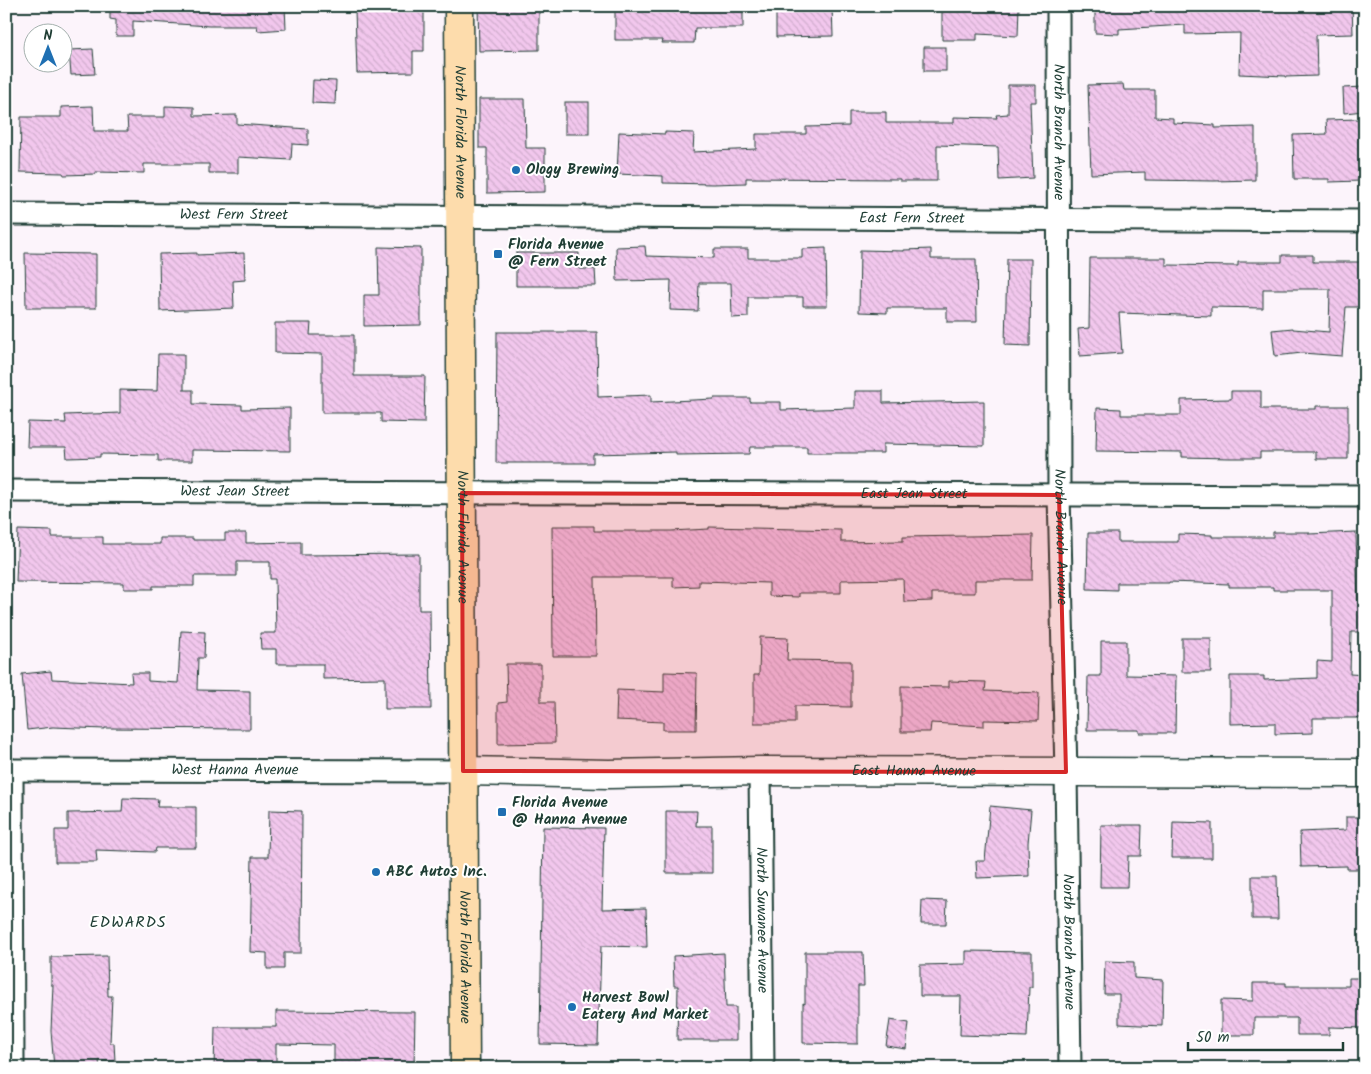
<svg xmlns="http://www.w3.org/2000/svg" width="1371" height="1074" viewBox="0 0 1371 1074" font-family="Kalam,sans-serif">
<defs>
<pattern id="building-back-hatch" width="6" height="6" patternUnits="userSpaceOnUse" patternTransform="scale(1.25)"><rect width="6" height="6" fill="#f2c7ed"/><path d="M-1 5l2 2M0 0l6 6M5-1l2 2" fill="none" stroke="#cfaccc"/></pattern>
</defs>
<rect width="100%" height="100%" fill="#fcf4fb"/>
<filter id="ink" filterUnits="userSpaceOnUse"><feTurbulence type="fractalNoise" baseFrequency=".02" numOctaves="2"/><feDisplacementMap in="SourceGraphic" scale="10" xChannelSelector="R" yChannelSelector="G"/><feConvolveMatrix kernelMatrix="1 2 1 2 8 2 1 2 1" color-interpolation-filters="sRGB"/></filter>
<g filter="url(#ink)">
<g fill="url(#building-back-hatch)" stroke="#1f3d34">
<polygon points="110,6 285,6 286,29 258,31 257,26 209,26 133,21 133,36 116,36 116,20 110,19"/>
<polygon points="478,6 539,6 539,50 479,51"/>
<polygon points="615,6 743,6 743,28 695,28 694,43 662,43 663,40 615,40"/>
<polygon points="776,6 832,6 833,36 776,37"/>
<polygon points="942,6 1019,6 1018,36 977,34 977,40 942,40"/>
<polygon points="1095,6 1352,6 1353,34 1316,35 1317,76 1285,77 1285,76 1239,74 1240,33 1185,34 1185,25 1119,29 1119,34 1095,33"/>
<polygon points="355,10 424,11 424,51 413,51 413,72 357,73"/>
<rect x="924" y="47" width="22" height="24"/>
<polygon points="93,49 95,74 71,75 69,50"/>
<polygon points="313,80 336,81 335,104 312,103"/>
<polygon points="1123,84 1124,90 1155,90 1155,117 1173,118 1173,123 1215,125 1215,128 1255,127 1255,180 1214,181 1145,180 1145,172 1091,174 1088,85"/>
<polygon points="1008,85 1036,85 1036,102 1030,102 1033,178 999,180 998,147 937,145 937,181 900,181 900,179 746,178 746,183 713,184 663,183 663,176 617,174 619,132 665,134 665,132 694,133 693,152 756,149 756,134 806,134 806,127 849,126 849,112 886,112 886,123 954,123 954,117 997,118 996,115 1008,114"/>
<polygon points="1363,87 1364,111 1344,113 1343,88"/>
<polygon points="479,99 525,99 526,148 545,148 545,192 487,193 487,148 479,148"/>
<rect x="565" y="102" width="24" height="32"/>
<polygon points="93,106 94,131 128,131 127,117 165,117 165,106 194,107 194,116 237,115 237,124 308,129 308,145 292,144 291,160 238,157 238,173 209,173 209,164 144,164 144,173 96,172 96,174 64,175 63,173 20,172 21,117 61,117 61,107"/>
<polygon points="1358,119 1360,181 1329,182 1329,179 1294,179 1293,135 1327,134 1326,120"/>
<polygon points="645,246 646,256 714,258 714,249 748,249 748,258 802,258 802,249 826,248 827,306 803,306 803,297 748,297 748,317 732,318 731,283 699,283 698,311 670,310 671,280 617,281 616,247"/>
<polygon points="378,247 421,248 421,325 364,326 364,295 379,295"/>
<polygon points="931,249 931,259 976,259 977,322 947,322 947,308 887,308 887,313 859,312 860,250 904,251 904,250"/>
<polygon points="25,253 96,254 96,308 26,308"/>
<polygon points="197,253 197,255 244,253 245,280 233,281 234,308 160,311 159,254"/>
<polygon points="516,253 579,253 579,269 595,269 596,286 516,286"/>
<polygon points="1282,255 1313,255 1313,262 1361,262 1361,307 1346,307 1342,356 1302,353 1275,356 1272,330 1293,328 1293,329 1329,332 1330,289 1263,289 1263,308 1211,307 1211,316 1119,313 1122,353 1080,356 1078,329 1089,328 1090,258 1166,258 1166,265 1238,266 1238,262 1282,262"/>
<polygon points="1007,259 1031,259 1030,346 1005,345"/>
<polygon points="275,323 311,323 310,335 354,335 354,376 425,376 424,423 381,422 381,413 322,413 322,354 275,353"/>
<polygon points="497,332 597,332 598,397 651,395 651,402 714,399 714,398 750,398 750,402 781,402 781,410 855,408 855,391 883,391 883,403 984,401 984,446 883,444 883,453 807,453 807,447 750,447 749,454 676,455 676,452 593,454 593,463 496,463"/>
<polygon points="158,354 184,354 184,390 193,390 193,404 242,405 242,409 290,408 290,451 192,450 192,461 158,461 158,455 100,454 100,457 67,458 66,447 27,447 28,422 66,423 65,415 120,413 120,390 157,391"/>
<polygon points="1231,391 1261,391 1261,409 1316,409 1316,406 1348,406 1348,459 1316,459 1316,452 1260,452 1260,458 1230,458 1182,457 1182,452 1096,451 1097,408 1121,409 1121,415 1181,415 1181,400 1231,399"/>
<polygon points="552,526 594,526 594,531 671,531 709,529 709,527 841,530 841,542 903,541 903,537 1033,535 1032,580 975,580 975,593 932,593 932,601 904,602 903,579 841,580 841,593 799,593 799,597 769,596 769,583 699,581 699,586 673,587 673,577 595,577 596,656 553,656"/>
<polygon points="18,530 52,531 52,537 103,537 103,544 160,544 160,538 193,538 193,540 225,540 225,533 246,533 246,543 301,542 301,555 419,554 419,610 430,610 431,709 385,709 385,678 323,679 323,664 276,664 276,649 261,649 260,633 276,633 275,579 270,579 270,562 237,562 237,576 194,576 194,586 153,586 153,589 124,589 124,583 16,582"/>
<polygon points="1273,532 1309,532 1309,534 1356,532 1358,604 1362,604 1362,632 1351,632 1350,674 1365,675 1365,718 1313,718 1313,733 1275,734 1275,723 1230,724 1230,676 1264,676 1264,680 1317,678 1317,661 1332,662 1332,590 1273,590 1273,587 1229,587 1229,584 1169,582 1169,583 1117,583 1117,590 1087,589 1088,533 1118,533 1118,542 1178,542 1178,534 1212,535 1212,537 1273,537"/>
<polygon points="181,631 205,632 204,658 198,658 197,690 250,691 250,729 105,728 105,729 53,727 27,730 22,674 51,671 52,679 132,683 131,673 148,673 148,681 178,683"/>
<polygon points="760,637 788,638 787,660 851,661 851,707 795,706 795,723 754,723 754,675 759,675"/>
<rect x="1182" y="638" width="29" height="34"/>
<polygon points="1101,641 1126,641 1126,675 1176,676 1175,733 1139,733 1139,730 1087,730 1088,676 1101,676"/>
<polygon points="506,664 541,664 541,702 554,702 555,743 498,744 498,703 507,702"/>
<polygon points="664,672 697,673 696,730 663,730 663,722 616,720 617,690 664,692"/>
<polygon points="949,681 986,682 985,691 1039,693 1038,721 984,720 984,726 931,723 930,732 901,732 901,686 949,687"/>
<polygon points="123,798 158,799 157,807 196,807 196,848 156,848 155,852 96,850 97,862 55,862 55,830 68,830 68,813 122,812"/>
<polygon points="990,806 1031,810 1028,843 1029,876 977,878 976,861 985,861"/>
<polygon points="269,810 302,811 301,953 284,953 284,969 267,969 267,953 250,952 252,857 268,857"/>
<polygon points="666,811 697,811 696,826 712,826 712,873 666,873"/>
<polygon points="1346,817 1365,817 1365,869 1347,869 1347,866 1301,867 1300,832 1346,830"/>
<polygon points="1173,822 1212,823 1212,858 1172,858"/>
<polygon points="1101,825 1142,825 1141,856 1128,856 1127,887 1100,887"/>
<polygon points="543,827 604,828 602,909 646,908 647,947 601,946 598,1045 540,1044"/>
<polygon points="1252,876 1277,876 1278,919 1252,919"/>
<polygon points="922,900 947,901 946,924 921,924"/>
<polygon points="966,951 1032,952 1032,987 1029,987 1027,1037 960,1035 961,996 920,996 920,965 966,964"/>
<polygon points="805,952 863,952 864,986 858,986 858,1044 803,1043 803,1003 805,1004"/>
<polygon points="724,953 726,1007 736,1007 736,1040 677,1040 678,986 674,986 673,956"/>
<polygon points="107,956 108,996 112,996 110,1043 114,1043 115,1061 99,1061 100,1068 54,1068 51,1031 53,985 51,985 51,957"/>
<polygon points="1105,961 1134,962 1134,978 1163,980 1162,1026 1119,1024 1119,994 1104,994"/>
<polygon points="1349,978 1365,978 1365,1028 1329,1027 1329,1035 1297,1035 1297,1018 1254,1018 1254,1035 1221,1035 1221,1000 1253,1001 1253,983 1286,983 1286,986 1349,986"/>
<polygon points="276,1011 415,1012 414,1068 334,1068 334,1045 276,1044 276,1068 214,1068 215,1027 276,1027"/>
<polygon points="890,1020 909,1023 906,1049 886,1046"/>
</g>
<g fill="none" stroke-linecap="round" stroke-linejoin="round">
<defs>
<g id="street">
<path id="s1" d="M1058,6L1059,495L1066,772L1070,1068"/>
<path id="s2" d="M6,214L1365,221"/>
<path id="s3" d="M6,491L1365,496"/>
<path id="s4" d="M6,770L463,771"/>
<polyline points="12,770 13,1068"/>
<path id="s5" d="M760,771L763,1068"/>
</g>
<g id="secondary">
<path id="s6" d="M463,771L609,774L760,771L1365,773"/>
</g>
<g id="primary">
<path id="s7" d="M459,6L465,1068"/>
</g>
</defs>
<use href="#street" stroke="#1f3d34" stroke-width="25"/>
<use href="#secondary" stroke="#1f3d34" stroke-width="31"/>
<use href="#primary" stroke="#1f3d34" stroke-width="31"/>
<use href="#street" stroke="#fff" stroke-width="21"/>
<use href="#secondary" stroke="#fff" stroke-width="28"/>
<use href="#primary" stroke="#fddcac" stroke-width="28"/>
</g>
</g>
<path fill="#d62828" fill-opacity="0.2" stroke="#d62828" stroke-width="4" stroke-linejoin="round" d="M462,493L1059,495L1066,772L463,771Z"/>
<g fill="#1f6fb2" stroke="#fff" stroke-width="2">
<circle cx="516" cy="170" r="5"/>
<rect x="493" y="249" width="10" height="10" rx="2.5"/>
<rect x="497" y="807" width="10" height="10" rx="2.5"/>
<circle cx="376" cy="872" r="5"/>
<circle cx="572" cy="1007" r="5"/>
</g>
<g text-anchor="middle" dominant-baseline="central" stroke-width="4" stroke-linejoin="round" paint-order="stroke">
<g font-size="15" fill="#1f3d34" stroke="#fff">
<text stroke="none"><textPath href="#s7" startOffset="126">North Florida Avenue</textPath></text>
<text stroke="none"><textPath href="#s1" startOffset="126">North Branch Avenue</textPath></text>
<text stroke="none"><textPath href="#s2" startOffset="228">West Fern Street</textPath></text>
<text stroke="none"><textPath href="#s2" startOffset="906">East Fern Street</textPath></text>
<text stroke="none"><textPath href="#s3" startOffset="229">West Jean Street</textPath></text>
<text stroke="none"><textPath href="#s3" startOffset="908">East Jean Street</textPath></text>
<text stroke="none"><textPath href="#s7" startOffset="531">North Florida Avenue</textPath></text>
<text stroke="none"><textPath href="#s1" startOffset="531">North Branch Avenue</textPath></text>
<text stroke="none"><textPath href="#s4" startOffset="229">West Hanna Avenue</textPath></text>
<text stroke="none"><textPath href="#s6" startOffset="451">East Hanna Avenue</textPath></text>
<text stroke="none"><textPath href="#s5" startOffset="149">North Suwanee Avenue</textPath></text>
<text stroke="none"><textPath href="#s1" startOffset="936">North Branch Avenue</textPath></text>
<text stroke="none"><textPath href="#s7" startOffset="951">North Florida Avenue</textPath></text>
</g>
<g font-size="15" font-weight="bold" fill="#1f3d34" stroke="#fff" text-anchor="start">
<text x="526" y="170">Ology Brewing</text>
<text x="508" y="245">Florida Avenue<tspan x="508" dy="17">@ Fern Street</tspan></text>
<text x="512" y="803">Florida Avenue<tspan x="512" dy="17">@ Hanna Avenue</tspan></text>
<text x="386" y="872">ABC Autos Inc.</text>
<text x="582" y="998">Harvest Bowl<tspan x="582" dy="17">Eatery And Market</tspan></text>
</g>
<g font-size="16" letter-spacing="1" fill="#1f3d34" stroke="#fff">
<text x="128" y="922">EDWARDS</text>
</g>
</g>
<rect width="1371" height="1074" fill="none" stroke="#fff" stroke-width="25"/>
<rect x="12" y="12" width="1346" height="1049" fill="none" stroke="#1f3d34" stroke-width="2" filter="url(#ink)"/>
<g transform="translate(48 48)"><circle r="24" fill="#ffffff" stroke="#a5b1ae"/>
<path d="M0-4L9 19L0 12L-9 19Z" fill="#1f6fb2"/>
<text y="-8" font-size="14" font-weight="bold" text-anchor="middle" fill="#1f3d34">N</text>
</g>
<path d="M1188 1042v8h155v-8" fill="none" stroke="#1f3d34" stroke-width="2.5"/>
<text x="1196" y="1042" font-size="15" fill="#1f3d34" stroke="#ffffff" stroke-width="4" paint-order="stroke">50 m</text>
</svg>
